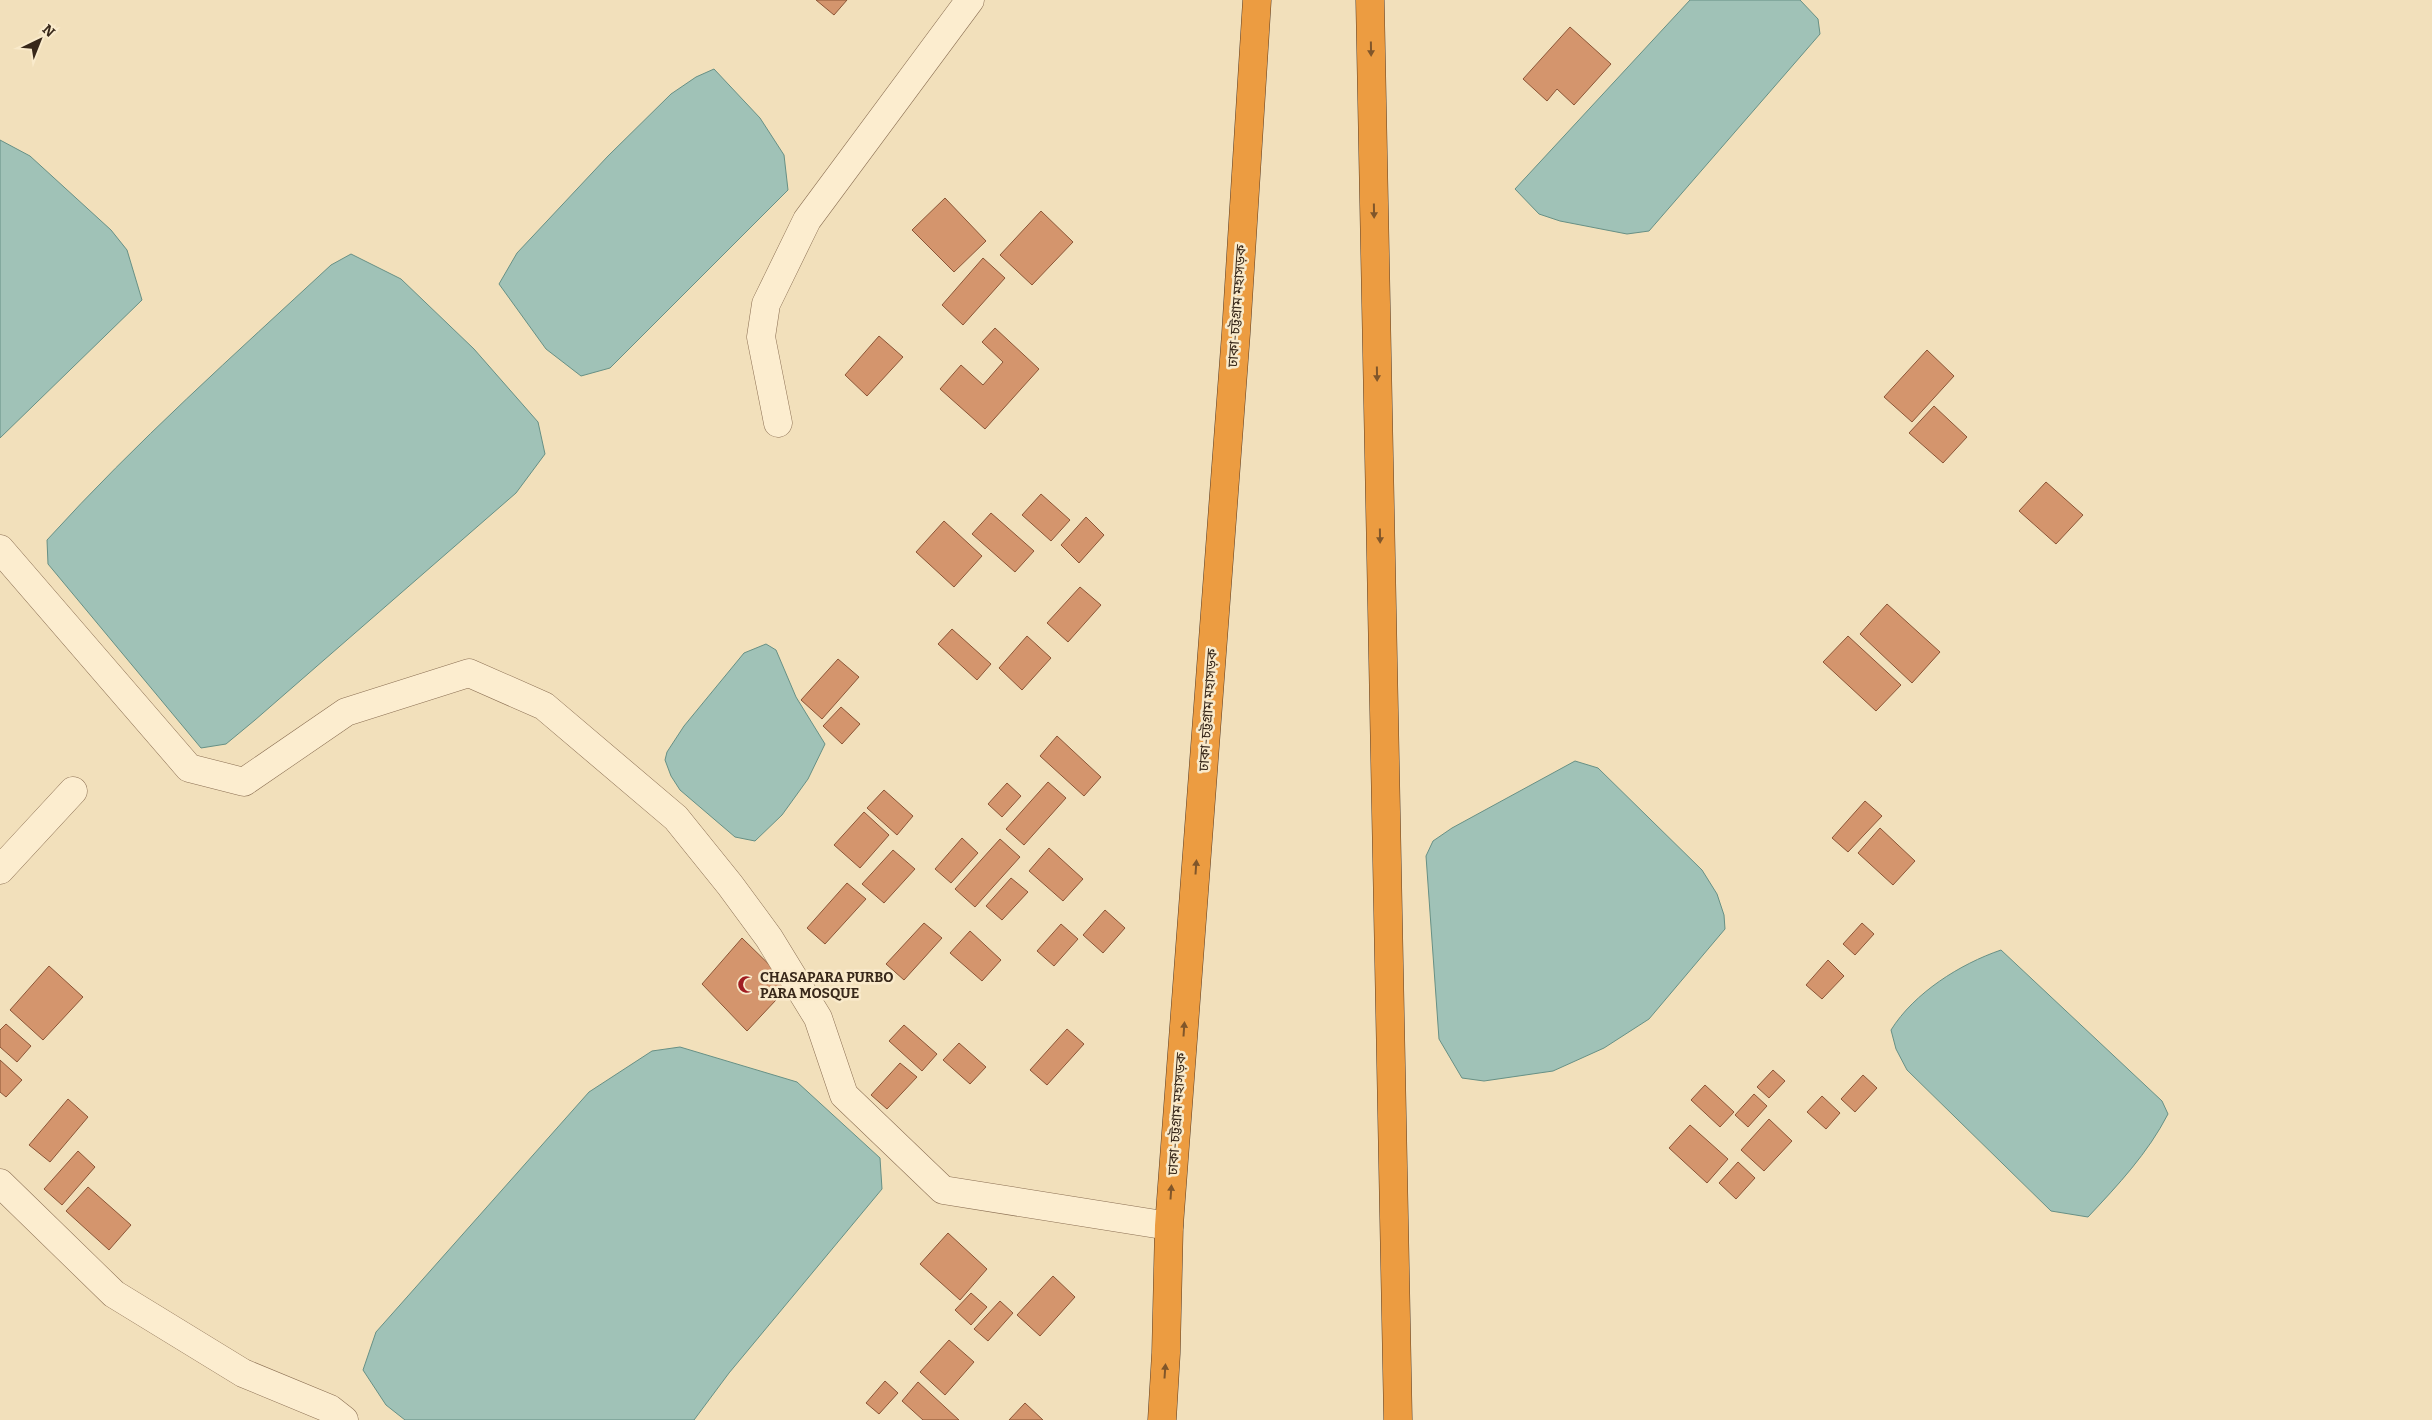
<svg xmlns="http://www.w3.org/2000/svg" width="2432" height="1420" viewBox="0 0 2432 1420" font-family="Bitter,'Noto Sans Bengali',serif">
<rect width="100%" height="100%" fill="#f2e0bb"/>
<g fill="#a0c2b7" stroke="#679085">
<polygon points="1690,0 1800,0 1818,19 1820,34 1649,231 1627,234 1560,221 1539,214 1515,189"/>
<polygon points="714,69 760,118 784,155 788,190 610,368 581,376 546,349 499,284 517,253 608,156 671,94 696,77"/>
<polygon points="0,140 30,156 111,230 127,250 142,300 0,438"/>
<path d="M351,254L401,279L474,349L538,422L545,454L516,493L255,720L226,744L201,748L48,564L47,540C136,442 235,354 331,265Z"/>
<polygon points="766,644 776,650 796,697 825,744 808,779 782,815 755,841 735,837 680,790 671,776 665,760 667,752 684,726 744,653"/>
<polygon points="1575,761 1598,768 1702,870 1717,894 1724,915 1725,929 1649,1019 1604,1048 1553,1071 1484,1081 1462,1078 1439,1039 1426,856 1433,841 1452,828"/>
<path d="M2001,950L2162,1101L2168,1114C2148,1153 2118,1185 2088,1217L2051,1211L1907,1070L1896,1049L1891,1030C1914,993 1960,964 2001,950Z"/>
<polygon points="680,1047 797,1082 880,1158 882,1189 729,1373 694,1420 405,1420 386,1405 363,1370 376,1332 589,1092 652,1051"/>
</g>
<g fill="#d4956d" stroke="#8c5637">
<polygon points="816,0 847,0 834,15"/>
<polygon points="1570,27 1611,64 1574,105 1557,89 1547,101 1523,79"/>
<polygon points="945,198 986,241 954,272 912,230"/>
<polygon points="1041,211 1073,242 1032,285 1000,255"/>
<polygon points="983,258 1005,278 963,325 942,305"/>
<polygon points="995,328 1039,369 985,429 940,389 961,365 983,385 1003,362 982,342"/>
<polygon points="879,336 903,357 867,396 845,375"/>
<polygon points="1927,350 1954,376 1912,422 1884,397"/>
<polygon points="1934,406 1967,437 1943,463 1909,433"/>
<polygon points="2046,482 2083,515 2056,544 2019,511"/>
<polygon points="1041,494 1070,520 1051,541 1022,515"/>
<polygon points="991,513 1034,551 1015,572 972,534"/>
<polygon points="1086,517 1104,535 1079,563 1061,545"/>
<polygon points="944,521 982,556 954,587 916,552"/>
<polygon points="1080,587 1101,605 1068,642 1047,623"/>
<polygon points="1887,604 1940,652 1912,683 1860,634"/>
<polygon points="952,629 991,664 977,680 938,644"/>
<polygon points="1027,636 1051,658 1022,690 999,668"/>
<polygon points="1848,636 1901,685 1876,711 1823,662"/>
<polygon points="838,659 859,677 822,719 801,700"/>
<polygon points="841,707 860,724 842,744 823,726"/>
<polygon points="1057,736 1101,777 1084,796 1040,756"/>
<polygon points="1048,782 1066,798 1024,845 1006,829"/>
<polygon points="1007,783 1021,796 1002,817 988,804"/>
<polygon points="884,790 913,816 897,835 867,808"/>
<polygon points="1865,801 1882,816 1848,852 1832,838"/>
<polygon points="864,812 889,835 860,868 834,845"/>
<polygon points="1880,828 1915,861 1893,885 1858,853"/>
<polygon points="962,838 978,853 951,883 935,869"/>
<polygon points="1000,839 1020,857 975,907 955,889"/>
<polygon points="1049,848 1083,879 1063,901 1029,871"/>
<polygon points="893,850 915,869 884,903 862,884"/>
<polygon points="1011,878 1028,892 1002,920 986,906"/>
<polygon points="847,883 866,899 825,944 807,928"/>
<polygon points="1105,910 1125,928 1103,953 1083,935"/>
<polygon points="924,923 942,938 904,980 886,964"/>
<polygon points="1862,923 1874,934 1855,955 1843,944"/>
<polygon points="1061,924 1078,939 1054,966 1037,951"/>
<polygon points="970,931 1001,960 982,981 950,953"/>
<polygon points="742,938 790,985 747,1031 702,984"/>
<polygon points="1828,960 1844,976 1822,999 1806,985"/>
<polygon points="49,966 83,997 43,1040 10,1010"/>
<polygon points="6,1024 31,1046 17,1062 0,1047 0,1030"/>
<polygon points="904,1025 937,1054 922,1071 889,1041"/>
<polygon points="1067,1029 1084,1044 1047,1085 1030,1070"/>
<polygon points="959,1043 986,1067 970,1084 943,1060"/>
<polygon points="0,1060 22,1080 6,1097 0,1092"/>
<polygon points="900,1063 917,1077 887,1109 871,1095"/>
<polygon points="1773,1070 1785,1081 1769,1098 1757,1087"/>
<polygon points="1863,1075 1877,1088 1855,1112 1841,1099"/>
<polygon points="1705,1085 1734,1112 1720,1127 1691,1100"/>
<polygon points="1754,1094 1767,1106 1748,1127 1735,1115"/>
<polygon points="1822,1096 1840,1113 1826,1129 1807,1112"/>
<polygon points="68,1099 88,1117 50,1162 29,1145"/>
<polygon points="1769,1119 1792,1141 1764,1171 1741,1150"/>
<polygon points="1690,1125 1728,1159 1707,1183 1669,1148"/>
<polygon points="78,1151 95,1167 62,1205 44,1189"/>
<polygon points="1738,1162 1755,1178 1736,1199 1719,1183"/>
<polygon points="88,1187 131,1225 109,1250 66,1211"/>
<polygon points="948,1233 987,1269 960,1300 920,1264"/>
<polygon points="1053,1276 1075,1297 1040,1336 1017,1315"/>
<polygon points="971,1293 987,1307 971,1325 955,1310"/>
<polygon points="1000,1301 1013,1313 988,1341 974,1329"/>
<polygon points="949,1340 974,1362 945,1395 920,1372"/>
<polygon points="885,1381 898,1393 879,1414 866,1403"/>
<polygon points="918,1382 959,1420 923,1420 902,1401"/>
<polygon points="1025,1403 1043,1420 1009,1420"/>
</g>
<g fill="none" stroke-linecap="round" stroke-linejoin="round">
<defs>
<g id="minor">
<polyline points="778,423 761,337 766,304 807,220 970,0"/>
<polyline points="0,549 189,768 244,782 346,712 469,673 544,706 676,818 730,885 769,938 818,1018 844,1095 943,1190 1169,1226"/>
<polyline points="0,870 73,791"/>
<polyline points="0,1183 114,1294 243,1373 330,1409 344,1420"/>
</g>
<g id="highway">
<polyline points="1370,0 1398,1420"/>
<polyline points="1162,1420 1166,1353 1169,1226 1236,333 1257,0"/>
</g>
</defs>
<use href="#minor" stroke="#8b6f53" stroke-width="29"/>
<use href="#highway" stroke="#583d28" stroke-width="29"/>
<use href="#minor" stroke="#fcedcf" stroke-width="28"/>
<use href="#highway" stroke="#ec9c41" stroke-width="28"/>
</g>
<defs><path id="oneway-solid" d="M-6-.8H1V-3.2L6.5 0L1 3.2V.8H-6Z" transform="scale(1.25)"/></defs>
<g fill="#80562a">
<use href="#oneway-solid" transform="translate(1371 49) rotate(89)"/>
<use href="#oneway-solid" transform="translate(1374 211) rotate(89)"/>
<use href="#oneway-solid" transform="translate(1377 374) rotate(89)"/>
<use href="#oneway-solid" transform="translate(1380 536) rotate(89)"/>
<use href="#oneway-solid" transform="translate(1196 867) rotate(-86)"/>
<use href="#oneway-solid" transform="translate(1184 1029) rotate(-86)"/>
<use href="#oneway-solid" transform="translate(1171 1192) rotate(-86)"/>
<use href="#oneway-solid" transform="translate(1165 1371) rotate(-86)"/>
</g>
<defs>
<symbol id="mosque-bare" viewBox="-9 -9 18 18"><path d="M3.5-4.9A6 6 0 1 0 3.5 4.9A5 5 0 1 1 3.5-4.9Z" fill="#a01d22" stroke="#f9eacb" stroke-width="2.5" paint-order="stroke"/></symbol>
</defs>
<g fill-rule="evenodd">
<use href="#mosque-bare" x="734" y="972" width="25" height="25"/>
</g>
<g text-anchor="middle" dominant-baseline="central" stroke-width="5" stroke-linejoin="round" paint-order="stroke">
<g font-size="14" fill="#38281a" stroke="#f9eacb">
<text transform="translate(1237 306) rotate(-86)">ঢাকা-চট্টগ্রাম মহাসড়ক</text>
<text transform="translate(1208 710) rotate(-86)">ঢাকা-চট্টগ্রাম মহাসড়ক</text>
<text transform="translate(1177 1114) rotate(-86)">ঢাকা-চট্টগ্রাম মহাসড়ক</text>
</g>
<g font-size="14" font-weight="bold" fill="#38281a" stroke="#f9eacb" text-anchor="start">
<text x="760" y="977">CHASAPARA PURBO<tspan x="760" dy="16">PARA MOSQUE</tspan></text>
</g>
</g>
<g transform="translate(40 40) rotate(43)" stroke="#f9eacb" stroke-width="4" paint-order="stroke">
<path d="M0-4L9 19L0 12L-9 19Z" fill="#38281a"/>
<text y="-8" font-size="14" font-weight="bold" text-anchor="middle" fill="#38281a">N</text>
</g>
</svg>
